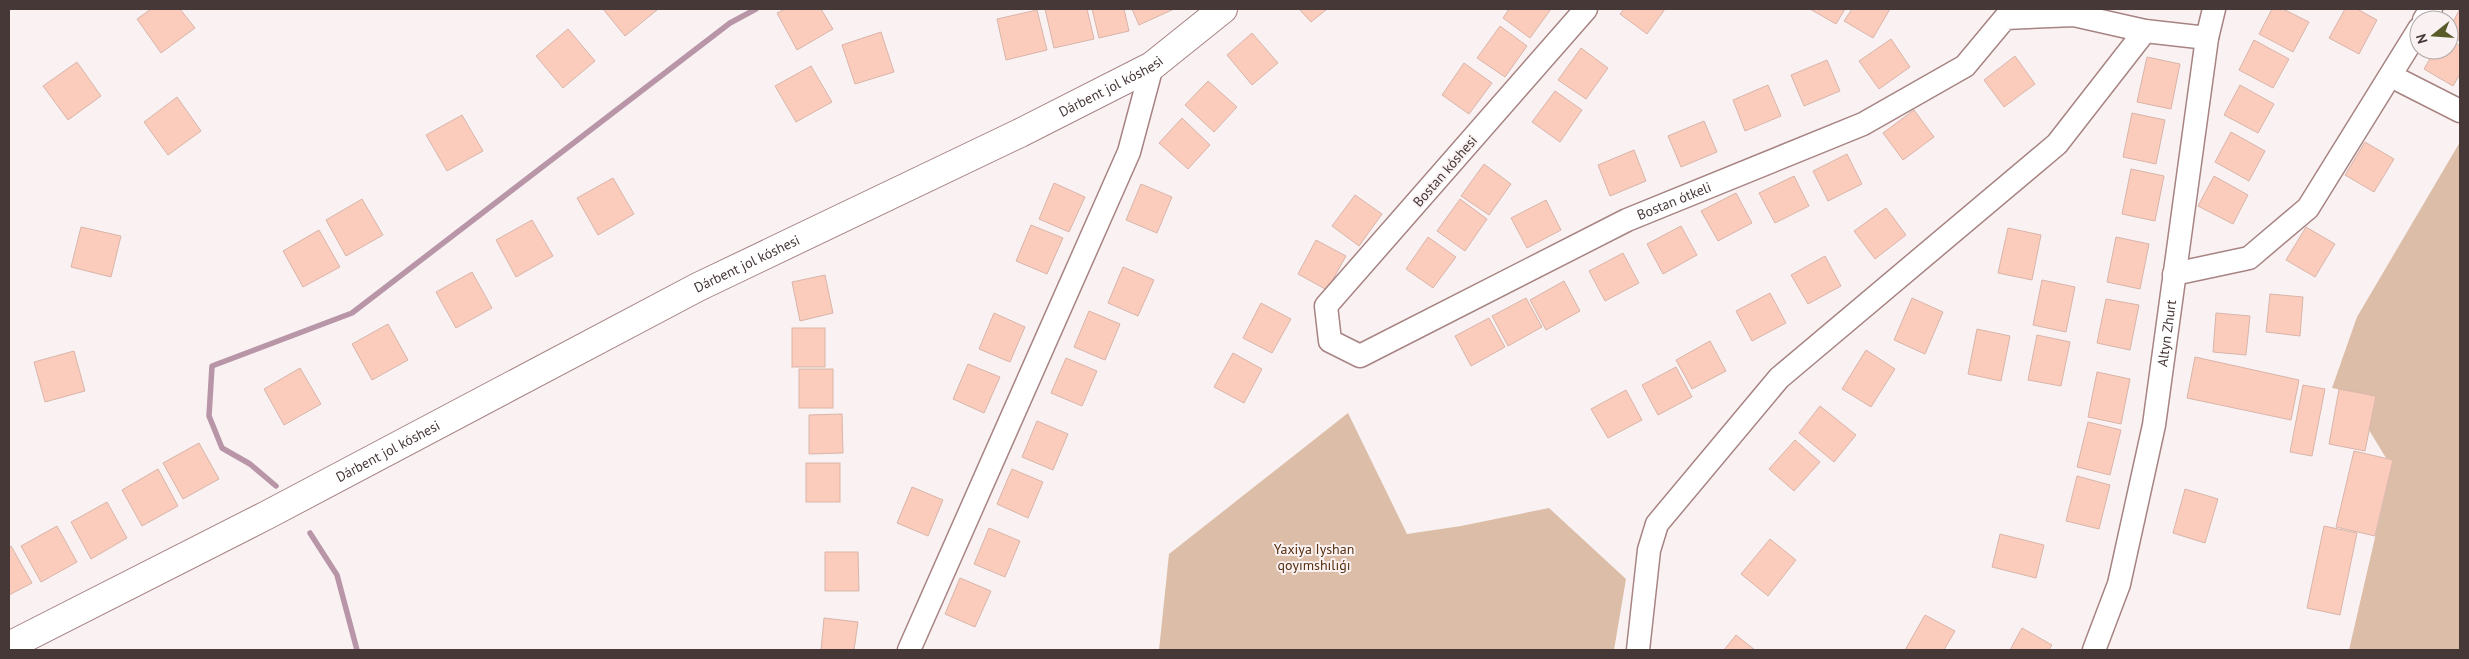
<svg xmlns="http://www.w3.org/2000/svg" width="2469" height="659" viewBox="0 0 2469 659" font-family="'PT Sans',sans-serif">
<rect width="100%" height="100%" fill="#faf2f2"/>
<g fill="#dbbda8">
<polygon points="2460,142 2460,650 2349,650 2393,460 2386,458 2369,430 2376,397 2332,388 2357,317"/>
<polygon points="1348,413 1407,534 1461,526 1549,508 1626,579 1614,650 1159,650 1169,554"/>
</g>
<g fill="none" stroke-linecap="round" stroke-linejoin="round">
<g stroke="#b895a7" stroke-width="5.5">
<polyline points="276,486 250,464 222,448 209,416 212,366 352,313 730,23 756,9"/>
<polyline points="310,533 337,575 357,650"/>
</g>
</g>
<g fill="#fbcbbc" stroke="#d8b5aa">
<polygon points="151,9 180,9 195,28 161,53 137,19"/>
<polygon points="603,9 656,9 657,10 625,36"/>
<polygon points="785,9 821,9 833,29 797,50 777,13"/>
<polygon points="1045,9 1087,9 1094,39 1054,48"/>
<polygon points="1092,9 1124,9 1129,31 1099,38"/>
<polygon points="1132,9 1174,9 1139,25"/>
<polygon points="1299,9 1327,9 1311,22"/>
<polygon points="1509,9 1551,9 1530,38 1503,18"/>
<polygon points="1624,9 1665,9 1647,34 1620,14"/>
<polygon points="1810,9 1845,9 1836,24"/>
<polygon points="1852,9 1890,9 1873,38 1844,21"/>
<polygon points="2272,9 2283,9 2309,22 2293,52 2259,34"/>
<polygon points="2345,9 2357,9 2377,20 2359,54 2329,38"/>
<polygon points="2460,9 2460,41 2449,35 2449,29"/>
<polygon points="1037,10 1047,50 1006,60 997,19"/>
<polygon points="1500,26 1527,46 1505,77 1477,58"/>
<polygon points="568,29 595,61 563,88 536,56"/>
<polygon points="881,32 894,72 855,84 842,45"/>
<polygon points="1252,33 1278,63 1252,85 1227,55"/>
<polygon points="1891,39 1910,67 1879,89 1859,61"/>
<polygon points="2449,39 2460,46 2460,74 2453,86 2424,69 2435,50 2449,50"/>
<polygon points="2254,40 2289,59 2273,88 2239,70"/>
<polygon points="1581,48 1608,68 1586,99 1558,80"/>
<polygon points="2015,56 2035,84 2004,107 1984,80"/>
<polygon points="2147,57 2180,64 2171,109 2137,102"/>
<polygon points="1827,60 1840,91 1804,106 1791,75"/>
<polygon points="77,62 101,96 68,120 43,86"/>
<polygon points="1464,63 1492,83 1469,114 1442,95"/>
<polygon points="811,66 832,102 796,122 775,86"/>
<polygon points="1208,81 1237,107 1214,132 1185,105"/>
<polygon points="1768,85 1781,116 1745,131 1733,100"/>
<polygon points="2240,85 2274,104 2258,133 2224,115"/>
<polygon points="1555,91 1582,110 1560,142 1532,122"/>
<polygon points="177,97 201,131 168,155 144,122"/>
<polygon points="1914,110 1934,137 1903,160 1883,133"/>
<polygon points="2132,113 2165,120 2156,164 2123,157"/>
<polygon points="462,115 483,151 447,171 426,135"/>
<polygon points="1182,118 1210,145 1188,169 1159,143"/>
<polygon points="1704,121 1717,152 1681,167 1668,136"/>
<polygon points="2231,132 2265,151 2249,181 2215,162"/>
<polygon points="2365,142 2394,159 2374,192 2345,175"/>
<polygon points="1634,150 1646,181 1610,196 1598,165"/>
<polygon points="1847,154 1862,184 1828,201 1813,171"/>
<polygon points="1484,164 1511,184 1489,215 1461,196"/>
<polygon points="2131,169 2164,176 2155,221 2122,214"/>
<polygon points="1794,176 1809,206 1775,223 1759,193"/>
<polygon points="2214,176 2248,195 2233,224 2198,206"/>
<polygon points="613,178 634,214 598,235 577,198"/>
<polygon points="1054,183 1085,197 1069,232 1039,219"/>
<polygon points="1141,184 1172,197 1157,233 1126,220"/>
<polygon points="1736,193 1752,223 1718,241 1701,211"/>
<polygon points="1355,195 1382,214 1359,246 1332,226"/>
<polygon points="362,199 383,235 346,256 326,220"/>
<polygon points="1460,199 1487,219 1465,251 1437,231"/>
<polygon points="1546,200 1561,230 1527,248 1511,218"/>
<polygon points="1886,208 1906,235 1875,259 1854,231"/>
<polygon points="532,220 553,256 516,277 496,240"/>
<polygon points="1031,225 1063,238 1047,274 1016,261"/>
<polygon points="1681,226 1697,255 1663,274 1647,244"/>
<polygon points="81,227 121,236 111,277 71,267"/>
<polygon points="2306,227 2335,244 2315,277 2286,260"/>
<polygon points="2008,228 2041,235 2032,280 1998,273"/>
<polygon points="319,230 340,267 303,287 283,251"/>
<polygon points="1428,237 1456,257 1433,288 1406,269"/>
<polygon points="2116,237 2149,244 2140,289 2107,282"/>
<polygon points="1316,240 1346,256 1327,290 1298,274"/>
<polygon points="1623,253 1639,283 1605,301 1589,271"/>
<polygon points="1825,256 1841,286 1808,304 1791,275"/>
<polygon points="1123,267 1154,280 1138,316 1108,303"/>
<polygon points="472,272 492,308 456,328 436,292"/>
<polygon points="825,275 833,313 800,321 792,282"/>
<polygon points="2042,280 2075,287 2066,332 2033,325"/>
<polygon points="1564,281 1580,311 1546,330 1530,300"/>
<polygon points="1770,293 1786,323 1752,341 1736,311"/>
<polygon points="2270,294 2303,297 2300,336 2266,332"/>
<polygon points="1526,298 1542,327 1508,346 1492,316"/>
<polygon points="1912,298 1943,312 1925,354 1894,340"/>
<polygon points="2106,299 2139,305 2130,350 2097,343"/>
<polygon points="1261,303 1291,319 1272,353 1243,338"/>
<polygon points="1089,311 1120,324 1105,360 1074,347"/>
<polygon points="994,313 1025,327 1010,362 979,349"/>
<polygon points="2216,313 2250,316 2246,355 2213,352"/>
<polygon points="1489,318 1505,347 1471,366 1455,336"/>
<polygon points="388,324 408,360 372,380 352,344"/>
<rect x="792" y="328" width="33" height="39"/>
<polygon points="1977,329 2010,336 2001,381 1968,374"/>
<polygon points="2037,335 2070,342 2061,386 2028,380"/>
<polygon points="1710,341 1726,371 1692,389 1676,360"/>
<polygon points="1866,350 1895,369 1871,407 1842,389"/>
<polygon points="74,351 85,391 45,402 34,362"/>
<polygon points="1233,353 1262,369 1244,403 1214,387"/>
<polygon points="2195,357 2299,380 2291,420 2187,398"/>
<polygon points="1066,358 1097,371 1082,406 1051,393"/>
<polygon points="968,364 1000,377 984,413 953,399"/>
<polygon points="1676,367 1692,397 1658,415 1642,385"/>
<polygon points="300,368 321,404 284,425 264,389"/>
<rect x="799" y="369" width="34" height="39"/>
<polygon points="2097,372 2130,379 2121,424 2088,417"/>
<polygon points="2303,385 2325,389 2312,456 2290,452"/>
<polygon points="2339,389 2376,396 2365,451 2329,444"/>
<polygon points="1626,390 1642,420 1608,438 1591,409"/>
<polygon points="1820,406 1856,435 1834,462 1799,433"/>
<polygon points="842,414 843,453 809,454 809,415"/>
<polygon points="1037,421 1068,434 1053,470 1022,457"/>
<polygon points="2088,422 2121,430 2110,475 2077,467"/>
<polygon points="1795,440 1820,462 1794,491 1769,469"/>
<polygon points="199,443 219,479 183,499 163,463"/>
<polygon points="2354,451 2393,460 2375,536 2336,527"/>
<rect x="806" y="463" width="34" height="39"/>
<polygon points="158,469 178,506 142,526 122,490"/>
<polygon points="1012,469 1043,482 1028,518 997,504"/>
<polygon points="2077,476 2110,485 2099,529 2066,521"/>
<polygon points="912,487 943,500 928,536 897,523"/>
<polygon points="2185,489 2218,499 2205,543 2173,533"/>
<polygon points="107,502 127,538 91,559 71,522"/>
<polygon points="57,526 77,562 41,582 21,546"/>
<polygon points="2324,526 2357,533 2340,615 2307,608"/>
<polygon points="989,528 1020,541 1005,577 974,564"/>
<polygon points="2000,534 2044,545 2036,578 1992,567"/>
<polygon points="1770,539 1796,560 1768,596 1741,574"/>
<polygon points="11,546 32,583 9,595 9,548"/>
<polygon points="825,552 858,552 859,591 825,591"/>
<polygon points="960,578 991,591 975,627 945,614"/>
<polygon points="1925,615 1955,631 1944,650 1905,650"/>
<polygon points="824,618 858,622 854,650 821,650"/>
<polygon points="2022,628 2052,645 2049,650 2010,650"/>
<polygon points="1736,635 1755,650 1724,650"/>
</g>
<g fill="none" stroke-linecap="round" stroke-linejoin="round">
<defs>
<g id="minor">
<path id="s1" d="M1586,9L1326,306L1330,341L1360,356L1627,220L1863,124L1965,66L2005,18L2074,15L2145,31L2207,38"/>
<polyline points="2424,20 2431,9"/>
<polyline points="2391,76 2460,111"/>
<polyline points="2174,274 2249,258 2308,208 2419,29"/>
<polyline points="909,650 1129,152 1152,66"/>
<polyline points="1638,650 1649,550 1657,524 1779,378 2057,144 2145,31"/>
<path id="s2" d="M2094,650L2119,584L2154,425L2207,38L2214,9"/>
</g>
<g id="major">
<path id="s3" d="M9,646L267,515L698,287L1020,133L1152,66L1223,9"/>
</g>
</defs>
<use href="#minor" stroke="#a78383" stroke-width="25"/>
<use href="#major" stroke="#a78383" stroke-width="30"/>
<use href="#minor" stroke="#fff" stroke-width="22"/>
<use href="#major" stroke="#fff" stroke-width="28"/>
</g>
<g text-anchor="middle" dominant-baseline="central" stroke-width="4" stroke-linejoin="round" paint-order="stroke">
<g font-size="14" fill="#473838" stroke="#faf2f2">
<text stroke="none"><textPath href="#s3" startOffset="1236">Dárbent jol kóshesi</textPath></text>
<text transform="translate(1445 171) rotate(-49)">Bostan kóshesi</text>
<text stroke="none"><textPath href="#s1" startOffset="814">Bostan ótkeli</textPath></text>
<text stroke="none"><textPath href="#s3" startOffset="831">Dárbent jol kóshesi</textPath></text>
<text stroke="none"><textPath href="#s2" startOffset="326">Altyn Zhurt</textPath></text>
<text stroke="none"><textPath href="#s3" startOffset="426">Dárbent jol kóshesi</textPath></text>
</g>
<g font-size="14" fill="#552f0f" stroke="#faf2f2">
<text x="1314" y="549">Yaxiya Iyshan<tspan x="1314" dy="16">qoyımshılıǵı</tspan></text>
</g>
</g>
<rect width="2469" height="659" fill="none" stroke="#473838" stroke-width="20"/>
<g transform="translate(2434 35) rotate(253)"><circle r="24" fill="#faf2f2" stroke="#b2a8a8"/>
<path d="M0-4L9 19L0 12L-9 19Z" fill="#595c2a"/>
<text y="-8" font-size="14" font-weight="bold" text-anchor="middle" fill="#473838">N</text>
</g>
</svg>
